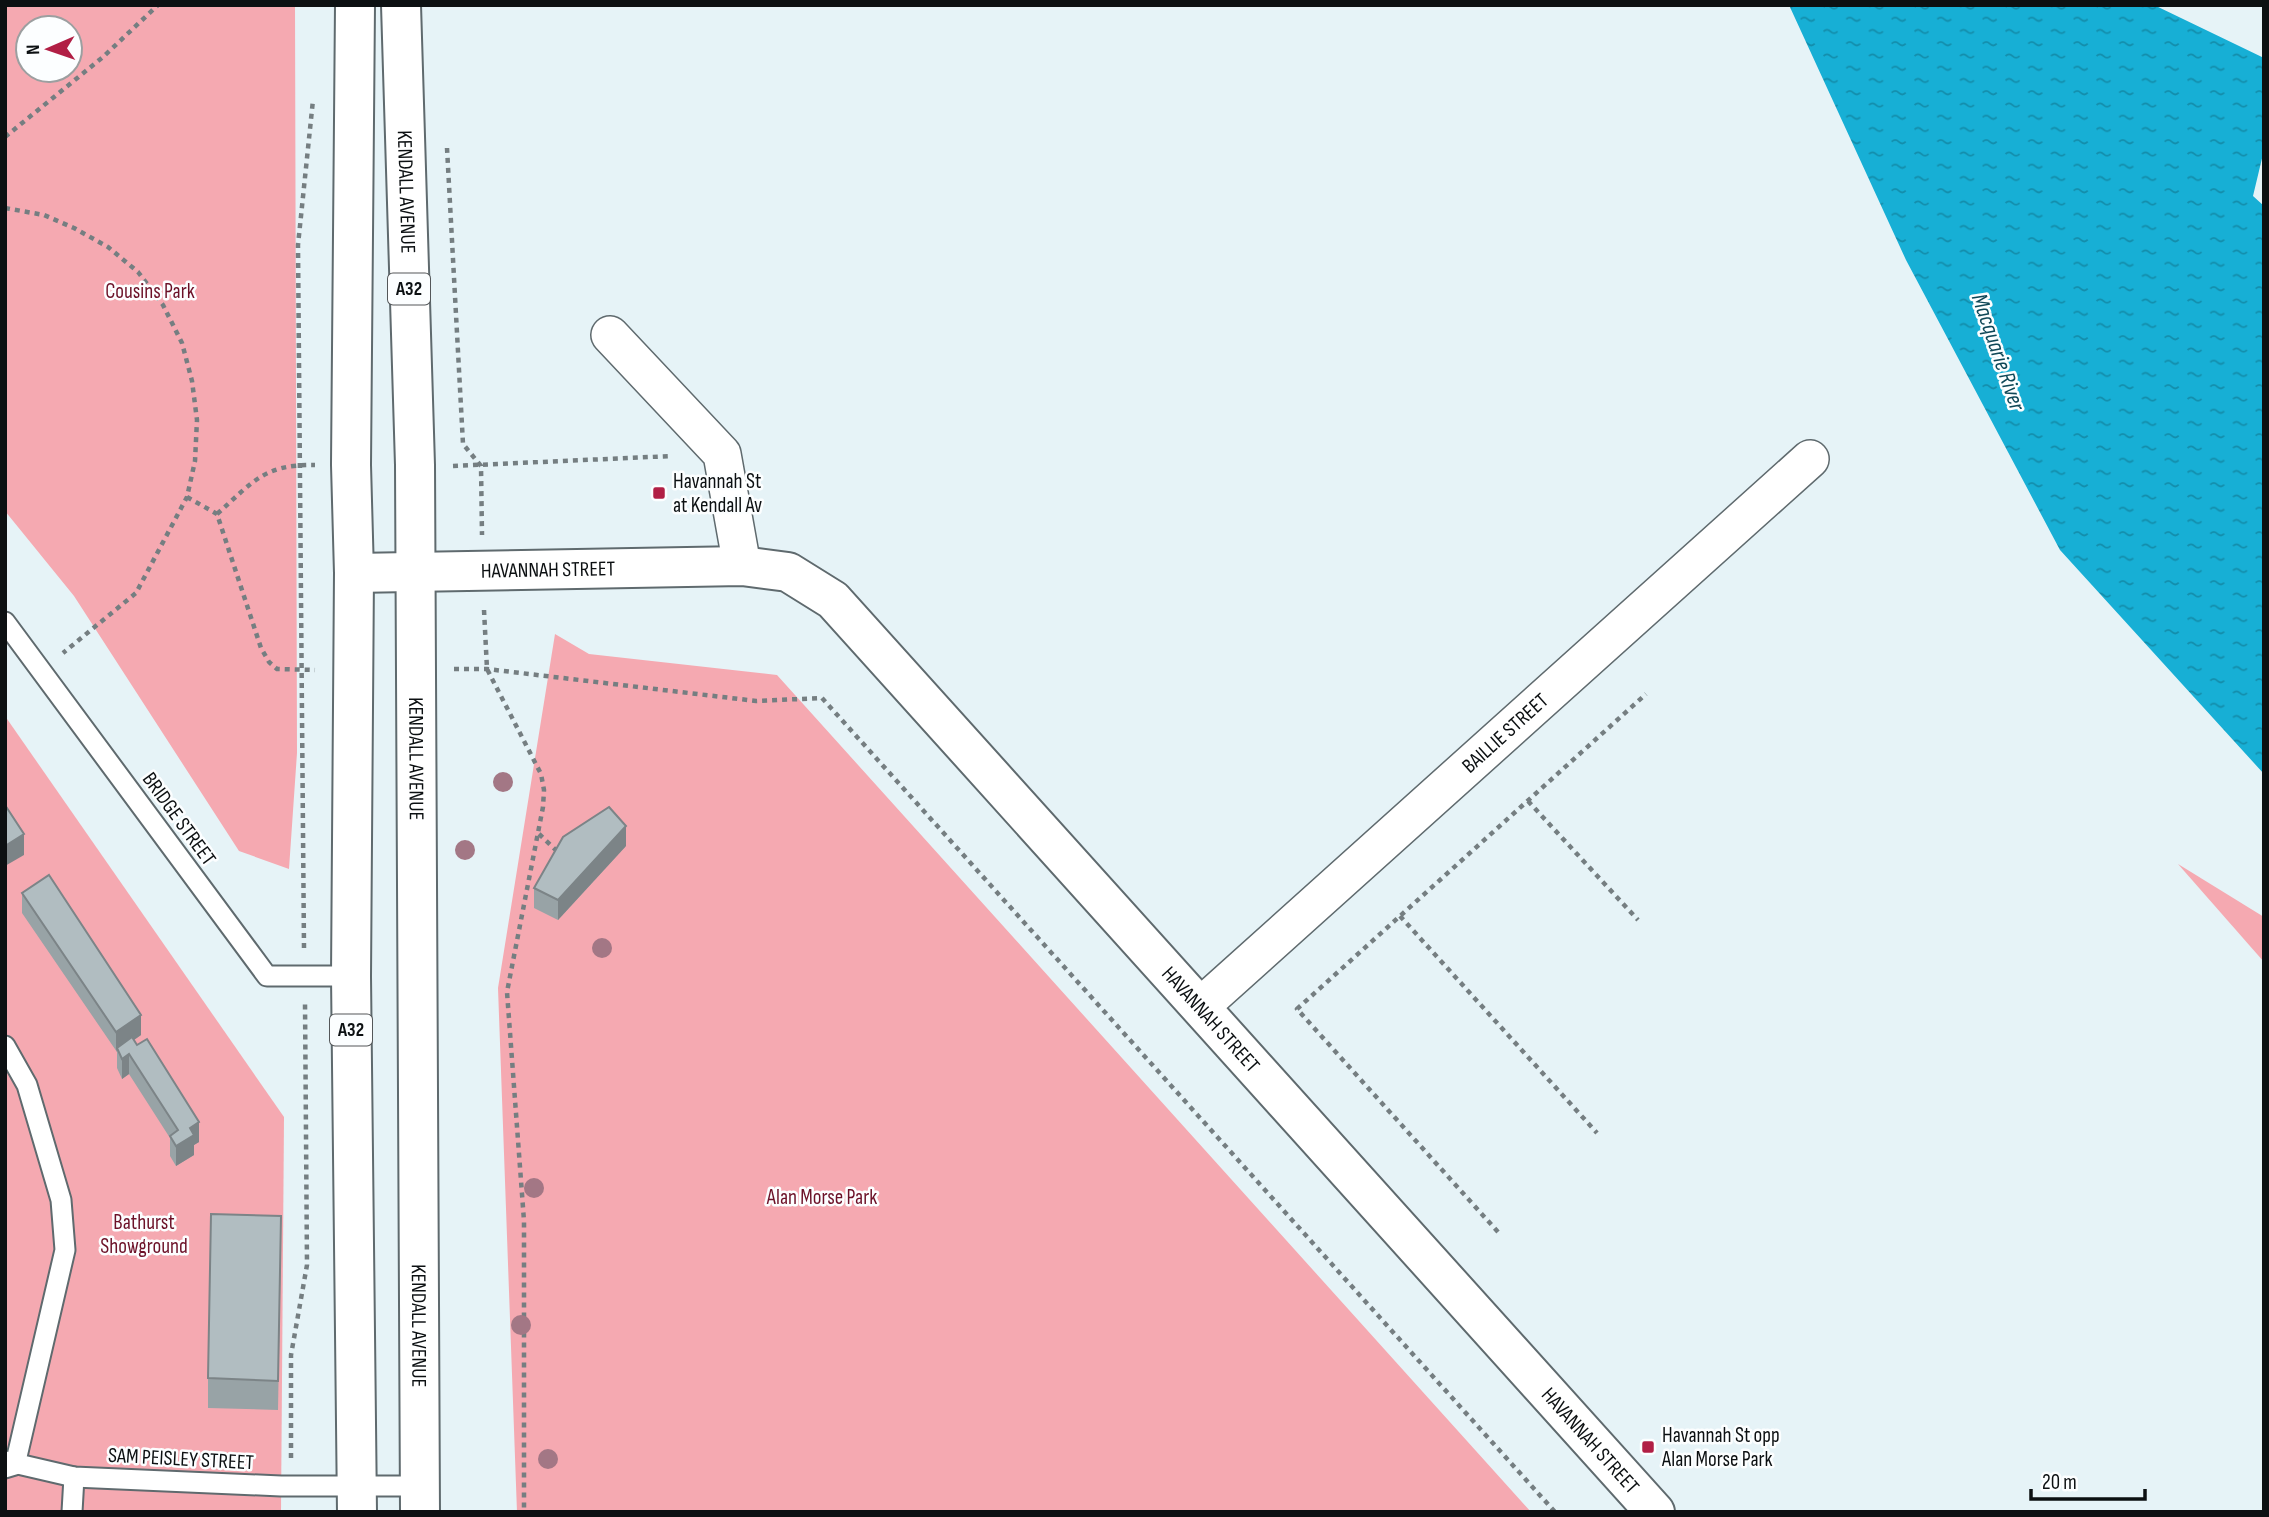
<svg xmlns="http://www.w3.org/2000/svg" width="2269" height="1517" viewBox="0 0 2269 1517" font-family="'Sofia Sans Condensed',sans-serif">
<defs>
<pattern id="water-ripples" width="26" height="14" patternUnits="userSpaceOnUse" patternTransform="scale(1.75)"><rect width="26" height="14" fill="#17afd5"/><path d="M2 4q2-2 4 0t4 0M15 11q2-2 4 0t4 0" fill="none" stroke="#138dab"/></pattern>
</defs>
<rect width="100%" height="100%" fill="#e6f3f7"/>
<g fill="#f5a9b1" fill-rule="evenodd">
<path d="M5,5H295L297,753L289,869L239,851L74,596L5,511ZM28,28H70V70H28Z"/>
<polygon points="555,634 589,654 777,675 1531,1512 517,1512 498,988"/>
<polygon points="5,716 284,1117 281,1512 5,1512"/>
<polygon points="2178,864 2264,917 2264,962"/>
</g>
<polygon fill="url(#water-ripples)" points="1789,5 2154,5 2264,58 2264,150 2253,196 2264,206 2264,774 2060,550 1906,260"/>
<g fill="none" stroke-linecap="round" stroke-linejoin="round">
<defs>
<g id="service">
<polyline points="5,622 267,976 351,976"/>
<polyline points="5,1046 27,1085 61,1200 65,1250 15,1465 5,1468"/>
<polyline points="5,1461 74,1477 281,1486 421,1486"/>
<polyline points="72,1512 74,1477"/>
</g>
<g id="minor">
<polyline points="610,335 722,454 742,566"/>
<path id="s1" d="M1200,1007L1810,459"/>
</g>
<g id="tertiary">
<path id="s2" d="M354,573L742,566L788,572L833,600L1655,1512"/>
</g>
<g id="trunk">
<polyline points="355,5 351,465 354,573 351,976 357,1512"/>
<path id="s3" d="M401,5L415,465L420,1512"/>
</g>
</defs>
<use href="#service" stroke="#5f6a6e" stroke-width="23"/>
<use href="#minor" stroke="#5f6a6e" stroke-width="40"/>
<use href="#tertiary" stroke="#5f6a6e" stroke-width="42"/>
<use href="#trunk" stroke="#5f6a6e" stroke-width="42"/>
<g stroke="#757e81" stroke-width="4.5" stroke-dasharray="5 5" stroke-linecap="butt">
<polyline points="5,137 103,57 158,5"/>
<polyline points="447,148 463,444 481,466 482,535"/>
<polyline points="5,208 44,215 74,228 108,247 138,272 163,305 182,343 192,381 197,420 195,461 187,497 136,593 63,653"/>
<polyline points="453,466 672,456"/>
<polyline points="187,497 217,514 261,648 269,662 277,669 315,670"/>
<path d="M217,514C253,482 264,464 315,465"/>
<polyline points="484,610 487,669 541,774 544,790 543,807 507,992 524,1221 524,1512"/>
<polyline points="454,669 487,669 756,701 822,698 1555,1512"/>
<polyline points="1528,801 1638,920"/>
<polyline points="539,834 560,854"/>
<polyline points="1400,916 1597,1133"/>
<polyline points="304,948 298,245 313,100"/>
<polyline points="1498,1232 1297,1009 1646,694"/>
<polyline points="291,1458 291,1355 307,1265 305,1002"/>
</g>
<use href="#service" stroke="#fff" stroke-width="19"/>
<use href="#minor" stroke="#fff" stroke-width="37"/>
<use href="#tertiary" stroke="#fff" stroke-width="38"/>
<use href="#trunk" stroke="#fff" stroke-width="38"/>
</g>
<g fill="#a37785">
<circle cx="503" cy="782" r="10"/>
<circle cx="465" cy="850" r="10"/>
<circle cx="602" cy="948" r="10"/>
<circle cx="534" cy="1188" r="10"/>
<circle cx="521" cy="1325" r="10"/>
<circle cx="548" cy="1459" r="10"/>
</g>
<g fill="#98a3a6">
<polygon points="626,846 558,920 534,908 534,888"/>
<polygon points="22,893 141,1035 134,1040 199,1142 194,1145 194,1155 176,1166 170,1156 170,1138 129,1074 122,1079 117,1068 117,1052 22,913"/>
<polygon points="281,1245 278,1410 208,1408 208,1378"/>
</g>
<g fill="#7c8487">
<polygon points="626,826 626,846 558,920 558,900"/>
<polygon points="24,834 24,855 5,866 5,846"/>
<polygon points="141,1015 141,1035 118,1051 117,1048 116,1052 116,1032"/>
<polygon points="129,1054 129,1074 122,1079 122,1059"/>
<polygon points="199,1122 199,1142 194,1145 194,1155 176,1166 176,1146 190,1128"/>
</g>
<g fill="#b1bdc1" stroke="#7c8487" stroke-width="2">
<polygon points="5,805 24,834 5,846"/>
<polygon points="609,807 626,826 558,900 534,888 563,837"/>
<polygon points="49,875 141,1015 116,1032 22,893"/>
<polygon points="132,1037 137,1045 147,1039 199,1122 190,1128 194,1135 176,1146 170,1136 178,1130 129,1054 122,1059 117,1048"/>
<polygon points="211,1214 281,1216 278,1381 208,1378"/>
</g>
<g fill="#b11f45" stroke="#fcfeff" stroke-width="2.5">
<rect x="652" y="486" width="14" height="14" rx="3.5"/>
<rect x="1641" y="1440" width="14" height="14" rx="3.5"/>
</g>
<g text-anchor="middle" dominant-baseline="central" stroke-width="5" stroke-linejoin="round" paint-order="stroke">
<g fill="#fcfeff" stroke="#545759" stroke-width="2">
<rect x="388" y="273.5" width="42" height="31" rx="5"/>
<rect x="330" y="1014.5" width="42" height="31" rx="5"/>
</g>
<g font-size="19" font-weight="bold" fill="#0c1012">
<text x="409" y="289">A32</text>
<text x="351" y="1030">A32</text>
</g>
<g font-size="21" fill="#0c1012" stroke="#fcfeff">
<text stroke="none"><textPath href="#s3" startOffset="187">KENDALL AVENUE</textPath></text>
<text stroke="none"><textPath href="#s2" startOffset="194">HAVANNAH STREET</textPath></text>
<text stroke="none"><textPath href="#s1" startOffset="410">BAILLIE STREET</textPath></text>
<text stroke="none"><textPath href="#s3" startOffset="754">KENDALL AVENUE</textPath></text>
<text transform="translate(179 819) rotate(54)">BRIDGE STREET</text>
<text stroke="none"><textPath href="#s2" startOffset="1052">HAVANNAH STREET</textPath></text>
<text stroke="none"><textPath href="#s3" startOffset="1321">KENDALL AVENUE</textPath></text>
<text stroke="none"><textPath href="#s2" startOffset="1619">HAVANNAH STREET</textPath></text>
<text transform="translate(181 1459) rotate(3)">SAM PEISLEY STREET</text>
</g>
<g font-size="21" fill="#6c1128" stroke="#fcfeff">
<text x="150" y="291">Cousins Park</text>
<text x="822" y="1197">Alan Morse Park</text>
<text x="144" y="1222">Bathurst<tspan x="144" dy="24">Showground</tspan></text>
</g>
<g font-size="21" fill="#0c1012" stroke="#fcfeff" text-anchor="start">
<text x="673" y="481">Havannah St<tspan x="673" dy="24">at Kendall Av</tspan></text>
<text x="1662" y="1435">Havannah St opp<tspan x="1662" dy="24">Alan Morse Park</tspan></text>
</g>
<g font-size="23" font-style="italic" fill="#0e4757" stroke="#fcfeff">
<text transform="translate(1998 352) rotate(71)">Macquarie River</text>
</g>
</g>
<rect width="2269" height="1517" fill="none" stroke="#0c1012" stroke-width="14"/>
<g transform="translate(49 49) rotate(268)"><circle r="33" fill="#fcfeff" stroke="#9c9fa0" stroke-width="2"/>
<path d="M0-5L12 26L0 18L-12 26Z" fill="#b11f45"/>
<text y="-10" font-size="19" font-weight="bold" text-anchor="middle" fill="#0c1012">N</text>
</g>
<path d="M2031 1489v10h114v-10" fill="none" stroke="#0c1012" stroke-width="3.5"/>
<text x="2042" y="1489" font-size="21" fill="#0c1012" stroke="#fcfeff" stroke-width="5" paint-order="stroke">20 m</text>
</svg>
